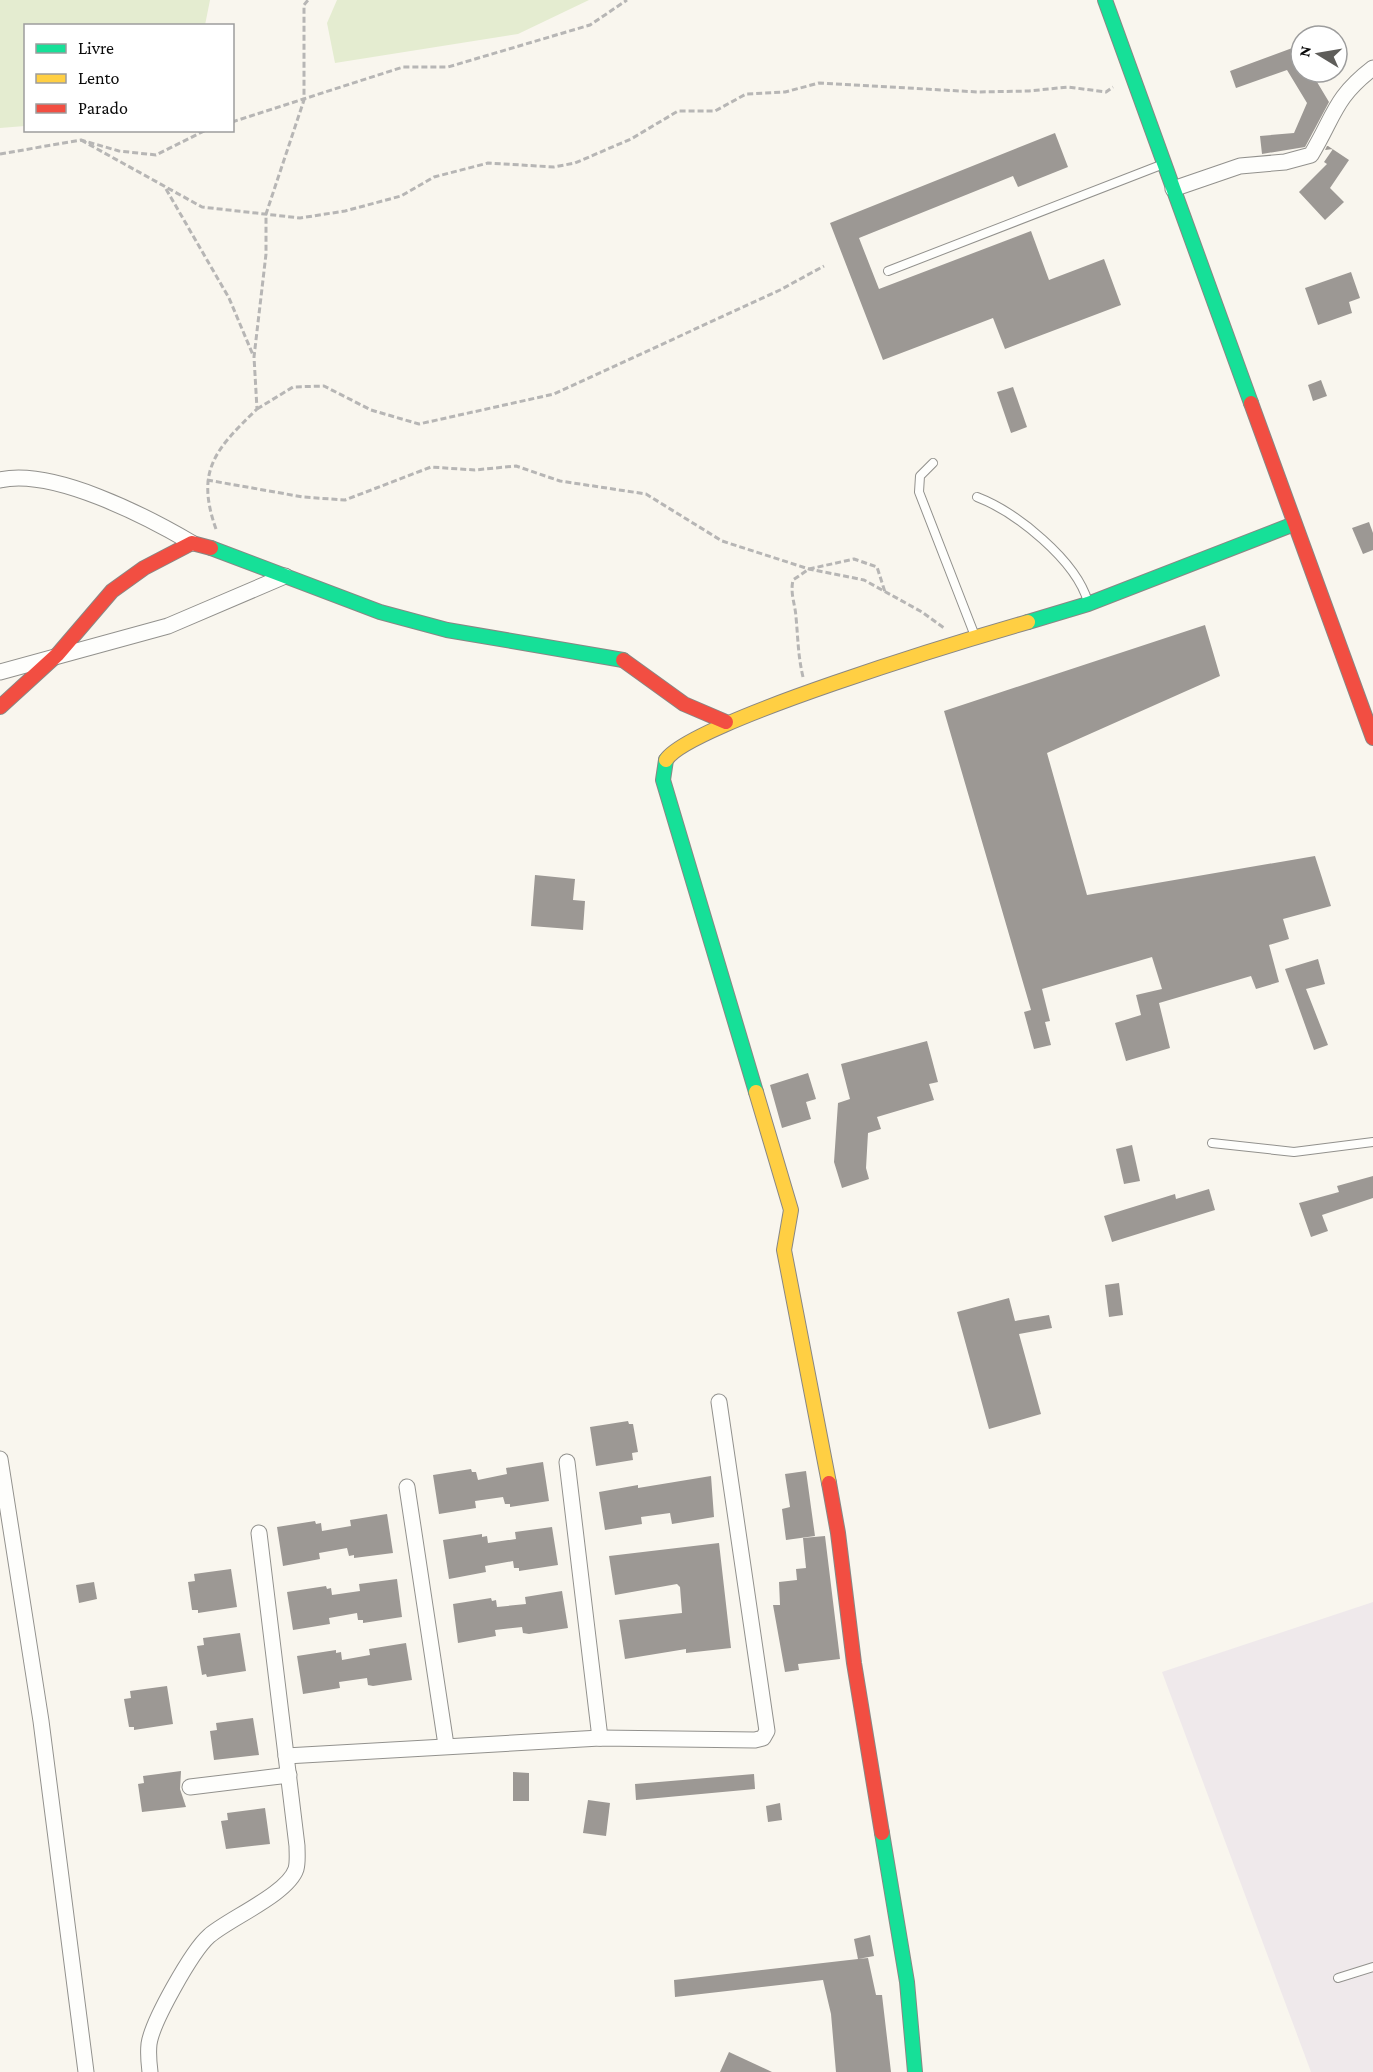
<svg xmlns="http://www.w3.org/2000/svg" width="1373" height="2072" viewBox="0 0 1373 2072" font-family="'Crimson Pro',serif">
<rect width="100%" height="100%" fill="#f9f6ee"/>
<polygon fill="#efe9eb" points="1373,1602 1373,2072 1311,2072 1162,1672"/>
<g fill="#e4ecd0">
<polygon points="0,0 210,0 205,25 26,26 25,126 0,128"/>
<polygon points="337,0 589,0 518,34 335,63 327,23"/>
</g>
<g fill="#9c9894">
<polygon points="1295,47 1301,56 1301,72 1311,72 1329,102 1305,147 1262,154 1260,136 1294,133 1307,103 1287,70 1236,88 1230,71"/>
<polygon points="1055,133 1068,167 1018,187 1013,176 859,238 879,289 1031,231 1049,280 1104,259 1121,305 1005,349 993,318 883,360 830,223"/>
<polygon points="1327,146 1328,146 1349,160 1330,188 1344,202 1325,220 1299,192 1327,164 1324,162 1333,149 1325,150"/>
<polygon points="1351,272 1360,298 1349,302 1352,313 1318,325 1305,288"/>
<polygon points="1321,380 1327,396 1313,401 1308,385"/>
<polygon points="1013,387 1027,427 1011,433 997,392"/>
<polygon points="1369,522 1373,533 1373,550 1363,554 1352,528"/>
<polygon points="1205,625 1220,676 1047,753 1087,895 1315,856 1331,906 1283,919 1289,939 1269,945 1279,982 1256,989 1251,976 1159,1003 1170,1048 1126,1061 1115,1023 1141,1015 1136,995 1162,989 1152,957 1042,989 1050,1021 1045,1022 1051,1045 1034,1049 1024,1012 1031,1010 944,711"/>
<polygon points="535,875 575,879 573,900 585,901 583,930 531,926"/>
<polygon points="1318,959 1325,984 1306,989 1328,1045 1314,1050 1285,969"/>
<polygon points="927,1041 938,1082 929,1084 934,1100 877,1117 881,1129 868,1133 866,1168 869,1179 842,1188 834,1162 838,1103 850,1099 841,1064"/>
<polygon points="808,1073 816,1099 806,1102 811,1119 782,1128 770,1085"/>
<polygon points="1132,1145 1140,1181 1124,1184 1116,1149"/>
<polygon points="1373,1176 1373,1198 1322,1215 1328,1231 1311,1237 1299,1203 1339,1192 1337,1186"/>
<polygon points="1209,1189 1215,1210 1112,1242 1104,1216 1175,1194 1176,1199"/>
<polygon points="1119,1283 1123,1315 1109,1317 1105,1285"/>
<polygon points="1009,1298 1015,1321 1049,1315 1052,1328 1019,1334 1041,1414 989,1429 957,1312"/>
<polygon points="628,1421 629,1424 633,1424 638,1452 632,1453 633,1460 596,1466 590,1427"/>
<polygon points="543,1462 549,1501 510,1507 510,1504 505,1504 503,1497 475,1501 476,1508 439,1514 433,1475 471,1469 472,1472 476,1472 478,1480 507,1474 506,1468"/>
<polygon points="806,1471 815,1536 786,1540 782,1509 790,1507 785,1474"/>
<polygon points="711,1476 714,1517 672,1524 670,1513 641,1517 642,1524 605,1530 599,1492 638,1485 638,1488"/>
<polygon points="387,1514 393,1553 354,1558 354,1555 349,1556 347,1548 319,1553 320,1559 283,1566 277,1527 315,1521 316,1524 321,1523 322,1531 351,1526 350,1520"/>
<polygon points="552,1527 558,1565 519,1571 519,1568 514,1568 513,1561 485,1566 486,1572 449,1579 443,1540 482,1534 482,1537 487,1536 488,1543 516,1539 515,1532"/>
<polygon points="825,1536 840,1659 798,1664 799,1670 785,1672 773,1605 780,1605 779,1582 797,1580 796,1569 806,1568 803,1538"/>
<polygon points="719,1543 731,1648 686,1653 686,1649 625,1659 619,1620 682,1613 680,1587 677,1584 615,1595 609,1556"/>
<polygon points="231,1569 237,1607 198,1613 198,1610 192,1610 188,1582 195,1581 194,1574"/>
<polygon points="397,1579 402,1617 363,1623 363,1620 358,1620 357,1613 329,1618 330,1624 293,1630 287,1592 326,1586 327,1589 331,1588 332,1595 360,1591 359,1584"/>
<polygon points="94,1582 97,1599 79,1603 76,1585"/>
<polygon points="562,1591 568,1628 529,1634 523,1633 522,1627 495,1630 496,1636 458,1643 453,1604 491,1598 492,1601 496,1600 497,1607 526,1604 525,1597"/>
<polygon points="240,1633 246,1671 207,1677 206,1674 202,1675 197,1646 204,1645 203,1638"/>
<polygon points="406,1643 412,1680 373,1686 368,1685 367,1678 339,1682 340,1688 303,1694 297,1656 336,1650 336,1653 341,1652 342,1660 370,1655 369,1649"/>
<polygon points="167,1686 173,1724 134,1730 134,1727 129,1727 124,1699 131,1698 130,1691"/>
<polygon points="253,1718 259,1755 214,1760 210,1731 217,1730 216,1723"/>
<polygon points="181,1771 180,1789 186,1807 142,1812 138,1784 144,1783 143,1776"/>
<polygon points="513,1772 529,1773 529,1801 513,1801"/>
<polygon points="754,1774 755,1789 636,1800 635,1784"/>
<polygon points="588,1800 610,1803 606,1836 583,1833"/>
<polygon points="780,1803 782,1820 768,1822 766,1806"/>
<polygon points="265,1808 270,1844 226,1849 221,1821 228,1820 227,1813"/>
<polygon points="870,1935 874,1956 858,1959 868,1958 876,1995 882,1995 891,2072 836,2072 831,2014 823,1980 675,1997 674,1980 858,1959 854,1939"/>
<polygon points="729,2052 772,2072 720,2072"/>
</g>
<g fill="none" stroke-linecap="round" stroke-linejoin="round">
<defs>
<g id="lane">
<polyline points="888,271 1161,165"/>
<polyline points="933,463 920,476 919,492 975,636"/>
<path d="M977,497C1016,512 1076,560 1088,602"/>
<polyline points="1212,1143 1294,1152 1373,1142"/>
<polyline points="1338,1978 1373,1967"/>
</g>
<g id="street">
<path d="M1173,189L1240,166L1285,162L1311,155C1335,115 1334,98 1373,68"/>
<path d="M0,480C53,468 146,516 192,543"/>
<polyline points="0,672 168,626 285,576"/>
<polyline points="0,1459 41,1721 86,2072"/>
<polyline points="567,1462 600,1738"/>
<polyline points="407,1487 446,1745"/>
<polyline points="286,1756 600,1738 755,1740 763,1738 767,1731 719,1402"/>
<polyline points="190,1787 289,1775"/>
<path d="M150,2072C149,2064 148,2053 149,2044C152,2022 192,1951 209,1936C228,1919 288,1894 296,1869C298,1862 297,1853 297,1846L259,1533"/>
</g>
<g id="fast">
<polyline points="1105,0 1251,403"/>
<polyline points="211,548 380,612 447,630 623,660"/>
<polyline points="1028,622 1088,604 1294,524"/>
<polyline points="666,760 663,780 756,1092"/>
<polyline points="882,1833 907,1982 915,2072"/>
</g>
<g id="slow">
<path d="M666,760C688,723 972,638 1028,622"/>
<polyline points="756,1092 791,1210 784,1250 829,1483"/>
</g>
<g id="jam">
<polyline points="1251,403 1373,738"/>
<polyline points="623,660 684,704 726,722"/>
<polyline points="0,707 58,654 112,591 144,568 192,543 211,548"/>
<polyline points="829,1483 838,1533 854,1663 882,1833"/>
</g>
</defs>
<use href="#lane" stroke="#92918d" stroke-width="10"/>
<use href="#street" stroke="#92918d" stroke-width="17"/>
<use href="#fast" stroke="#898784" stroke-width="16"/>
<use href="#slow" stroke="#898784" stroke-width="16"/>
<use href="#jam" stroke="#898784" stroke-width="16"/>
<g stroke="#b7b6b5" stroke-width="3" stroke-dasharray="6 3" stroke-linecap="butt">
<polyline points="232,122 403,67 448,67 590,25 627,0"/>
<polyline points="81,140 202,207 300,218 345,211 401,196 434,177 488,163 554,167 575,163 631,139 678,111 715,111 746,94 785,92 819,83 978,92 1029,91 1068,87 1106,92 1113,87"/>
<polyline points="0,154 81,140 119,151 156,155 206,130"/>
<polyline points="166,189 229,298 253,355"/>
<polyline points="257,409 293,387 324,386 371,410 419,424 554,394 780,290 824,266"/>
<polyline points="207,480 303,497 345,500 431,467 475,470 516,466 560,481 646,494 722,541 809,569 864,580 922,612 944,628"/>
<path d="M216,529C195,470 216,449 257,409L254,357L266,254V214L304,100V5L308,0"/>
<path d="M803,677C798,656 798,638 796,617C795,603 790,594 793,580L809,569L854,559L877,567L885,592"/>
</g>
<use href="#lane" stroke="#fefefc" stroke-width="8"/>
<use href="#street" stroke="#fefefc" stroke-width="15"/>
<use href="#fast" stroke="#16e098" stroke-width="14"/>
<use href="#slow" stroke="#ffcf43" stroke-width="14"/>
<use href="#jam" stroke="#f24e42" stroke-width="14"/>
</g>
<rect x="24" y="24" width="210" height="108" fill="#ffffff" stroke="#9d9d9d" stroke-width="1.5"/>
<rect x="36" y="44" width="30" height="9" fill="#16e098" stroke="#9d9d9d" stroke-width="1.5"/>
<text x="78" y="54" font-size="18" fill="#0b0b0b">Livre</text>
<rect x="36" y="74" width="30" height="9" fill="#ffcf43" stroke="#9d9d9d" stroke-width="1.5"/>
<text x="78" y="84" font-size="18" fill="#0b0b0b">Lento</text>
<rect x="36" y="104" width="30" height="9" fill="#f24e42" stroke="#9d9d9d" stroke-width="1.5"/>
<text x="78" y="114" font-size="18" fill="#0b0b0b">Parado</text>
<g transform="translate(1319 54) rotate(281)"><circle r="28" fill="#ffffff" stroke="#9d9d9d" stroke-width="1.5"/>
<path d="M0-4.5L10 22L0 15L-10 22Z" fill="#5e5d5a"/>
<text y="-9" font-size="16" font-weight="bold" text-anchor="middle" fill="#0b0b0b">N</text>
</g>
</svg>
